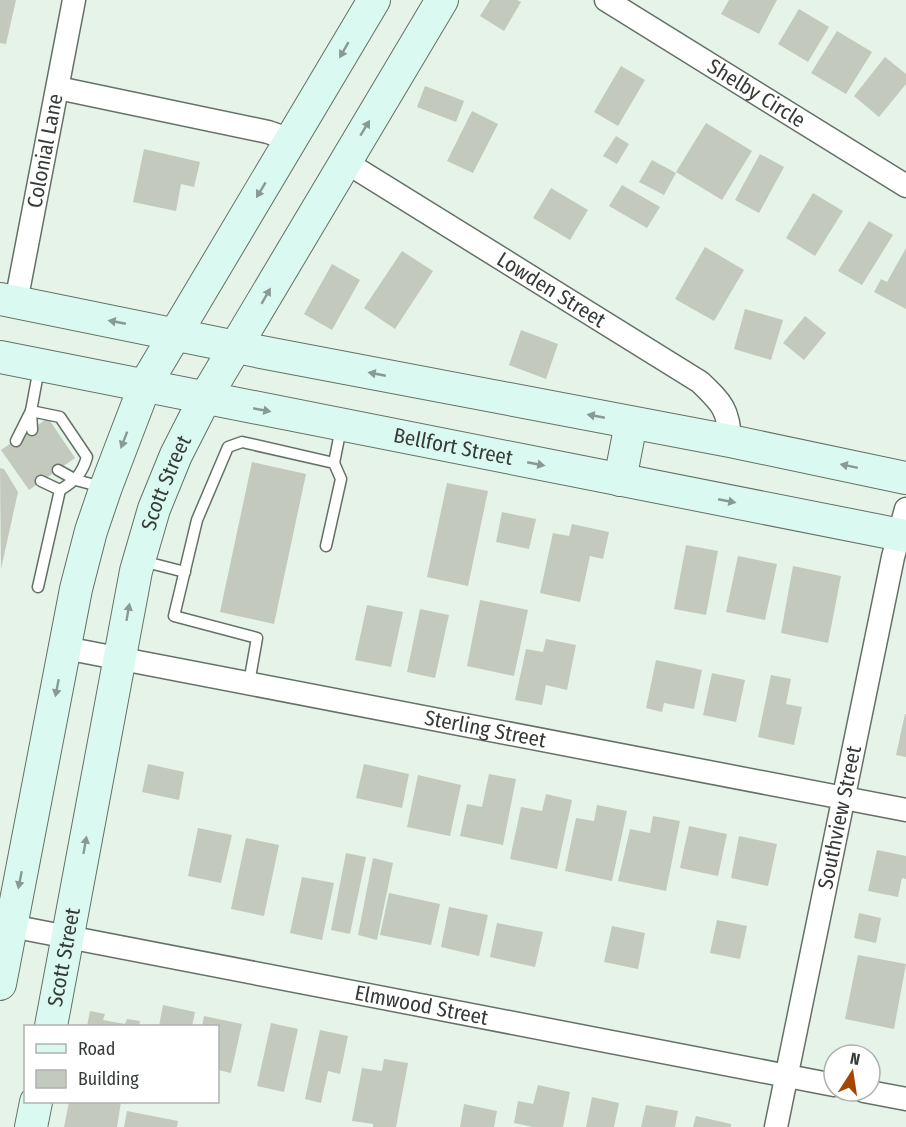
<svg xmlns="http://www.w3.org/2000/svg" width="906" height="1127" viewBox="0 0 906 1127" font-family="'Fira Sans Condensed',sans-serif">
<rect width="100%" height="100%" fill="#e5f3e8"/>
<g fill="#c3cabd">
<polygon points="0,0 16,0 6,44 0,43"/>
<polygon points="490,0 517,0 521,2 504,31 480,16"/>
<polygon points="729,0 777,0 759,34 721,14"/>
<polygon points="799,9 829,27 808,62 778,44"/>
<polygon points="837,31 872,52 846,94 811,73"/>
<polygon points="885,57 906,74 906,84 879,117 854,96"/>
<polygon points="621,66 645,80 618,126 594,112"/>
<polygon points="425,86 464,101 456,122 417,107"/>
<polygon points="472,111 498,124 473,173 447,161"/>
<polygon points="706,123 752,151 722,200 676,172"/>
<polygon points="616,136 629,144 617,164 603,156"/>
<polygon points="144,149 200,162 194,187 181,184 176,211 133,202"/>
<polygon points="760,154 784,167 759,213 735,200"/>
<polygon points="652,160 676,173 664,195 639,182"/>
<polygon points="622,185 660,207 647,228 609,206"/>
<polygon points="551,188 588,210 570,240 533,218"/>
<polygon points="813,193 843,211 815,256 786,238"/>
<polygon points="869,221 893,235 862,285 838,271"/>
<polygon points="705,247 744,270 714,321 675,299"/>
<polygon points="906,248 906,309 874,292 881,279 887,282"/>
<polygon points="402,251 433,271 395,329 364,308"/>
<polygon points="332,264 360,280 332,330 304,314"/>
<polygon points="745,309 783,320 771,360 734,349"/>
<polygon points="805,316 826,333 804,360 783,343"/>
<polygon points="521,330 558,344 546,379 509,365"/>
<polygon points="48,418 75,458 29,490 1,450"/>
<polygon points="252,462 306,474 274,624 220,612"/>
<polygon points="0,468 4,469 18,492 1,569"/>
<polygon points="447,483 488,491 468,586 427,577"/>
<polygon points="502,512 536,519 529,549 496,542"/>
<polygon points="572,524 609,532 603,559 590,556 580,602 540,593 553,533 569,536"/>
<polygon points="686,545 718,551 706,615 674,609"/>
<polygon points="738,556 777,564 765,620 726,612"/>
<polygon points="793,566 841,576 828,643 781,633"/>
<polygon points="480,600 528,610 514,676 467,666"/>
<polygon points="367,605 403,612 391,667 355,660"/>
<polygon points="420,609 449,615 435,678 407,672"/>
<polygon points="546,639 576,645 567,690 546,685 542,705 515,700 526,649 543,652"/>
<polygon points="656,660 702,670 694,709 664,703 662,712 646,708"/>
<polygon points="712,673 745,680 736,722 703,715"/>
<polygon points="771,675 791,679 786,704 802,707 794,745 758,737"/>
<polygon points="905,714 906,714 906,757 896,755"/>
<polygon points="148,764 184,772 179,800 142,792"/>
<polygon points="364,764 409,774 402,808 356,798"/>
<polygon points="489,774 516,779 503,845 460,836 467,804 482,807"/>
<polygon points="418,775 461,785 450,836 407,827"/>
<polygon points="546,794 572,800 557,869 510,859 521,807 542,811"/>
<polygon points="597,805 627,811 612,881 565,871 576,818 594,821"/>
<polygon points="653,816 680,821 666,891 618,881 630,829 650,833"/>
<polygon points="689,826 727,834 718,876 680,868"/>
<polygon points="198,828 232,835 221,883 188,876"/>
<polygon points="739,836 777,844 768,886 731,878"/>
<polygon points="246,838 279,845 264,916 231,909"/>
<polygon points="877,850 906,856 906,879 902,878 898,897 868,891"/>
<polygon points="346,853 366,857 350,934 331,930"/>
<polygon points="373,858 393,863 377,940 358,935"/>
<polygon points="302,877 334,883 322,940 290,933"/>
<polygon points="389,893 440,904 431,945 380,935"/>
<polygon points="449,907 488,915 479,956 441,947"/>
<polygon points="859,913 881,918 876,943 854,938"/>
<polygon points="717,920 747,926 740,959 710,953"/>
<polygon points="497,923 543,932 535,967 490,957"/>
<polygon points="612,926 645,933 638,969 604,962"/>
<polygon points="858,955 906,964 894,1029 845,1019"/>
<polygon points="163,1005 195,1012 192,1026 159,1026"/>
<polygon points="90,1011 105,1014 103,1020 125,1024 127,1019 140,1021 139,1026 87,1026"/>
<polygon points="204,1016 242,1024 231,1073 218,1070 218,1026 202,1026"/>
<polygon points="271,1023 298,1029 284,1092 257,1086"/>
<polygon points="320,1030 348,1036 340,1074 328,1071 321,1103 305,1099"/>
<polygon points="384,1059 408,1063 396,1127 373,1127 373,1124 352,1121 362,1068 382,1071"/>
<polygon points="538,1085 570,1092 563,1127 533,1127 514,1123 518,1101 533,1104"/>
<polygon points="592,1097 619,1103 614,1127 586,1127"/>
<polygon points="69,1102 121,1102 117,1127 64,1127"/>
<polygon points="464,1104 497,1111 494,1127 460,1127"/>
<polygon points="646,1105 678,1111 675,1127 641,1127"/>
<polygon points="127,1111 178,1121 177,1127 124,1127"/>
<polygon points="696,1116 731,1124 731,1127 693,1127"/>
</g>
<g fill="none" stroke-linecap="round" stroke-linejoin="round">
<defs>
<g id="service">
<polyline points="32,430 31,411 39,368"/>
<path d="M16,441L31,411L60,417L87,457C82,474 75,481 60,490L41,481"/>
<polyline points="334,463 341,428"/>
<polyline points="58,470 76,480 102,487"/>
<polyline points="142,561 185,572"/>
<polyline points="38,587 60,490"/>
<polyline points="249,683 257,638 174,616 197,520 228,447 242,442 334,463 341,479 326,546"/>
</g>
<g id="minor">
<path id="s1" d="M606,0L906,186"/>
<polyline points="58,88 268,132 291,140"/>
<path id="s2" d="M344,161L700,382C722,403 729,410 730,441"/>
<path id="s3" d="M16,302L74,0"/>
<path id="s4" d="M65,648L906,810"/>
<path id="s5" d="M11,926L834,1085"/>
<polyline points="864,1091 906,1099"/>
<path id="s6" d="M776,1127L893,557L906,509"/>
</g>
<g id="secondary">
<polyline points="0,299 261,352 730,441 906,478"/>
<path id="s7" d="M0,357L906,536"/>
<polyline points="620,480 631,423"/>
<polyline points="0,984 76,589 91,531 106,487 145,385 374,0"/>
<path id="s8" d="M51,1026L136,571L154,509L176,455L205,398L442,0"/>
<polyline points="31,1127 36,1102"/>
</g>
</defs>
<use href="#service" stroke="#647167" stroke-width="13"/>
<use href="#minor" stroke="#647167" stroke-width="25"/>
<use href="#secondary" stroke="#647167" stroke-width="34"/>
<use href="#service" stroke="#fff" stroke-width="10"/>
<use href="#minor" stroke="#fff" stroke-width="22"/>
<use href="#secondary" stroke="#daf9f1" stroke-width="32"/>
</g>
<defs><path id="oneway-solid" d="M-6-.8H1V-3.2L6.5 0L1 3.2V.8H-6Z" transform="scale(1.5)"/></defs>
<g fill="#889a94">
<use href="#oneway-solid" transform="translate(344 50) rotate(120)"/>
<use href="#oneway-solid" transform="translate(365 128) rotate(-59)"/>
<use href="#oneway-solid" transform="translate(261 190) rotate(121)"/>
<use href="#oneway-solid" transform="translate(266 296) rotate(-60)"/>
<use href="#oneway-solid" transform="translate(117 322) rotate(-169)"/>
<use href="#oneway-solid" transform="translate(377 374) rotate(-169)"/>
<use href="#oneway-solid" transform="translate(262 410) rotate(11)"/>
<use href="#oneway-solid" transform="translate(596 416) rotate(-169)"/>
<use href="#oneway-solid" transform="translate(124 440) rotate(111)"/>
<use href="#oneway-solid" transform="translate(536 464) rotate(11)"/>
<use href="#oneway-solid" transform="translate(849 466) rotate(-168)"/>
<use href="#oneway-solid" transform="translate(727 501) rotate(11)"/>
<use href="#oneway-solid" transform="translate(128 612) rotate(-80)"/>
<use href="#oneway-solid" transform="translate(57 688) rotate(101)"/>
<use href="#oneway-solid" transform="translate(85 845) rotate(-80)"/>
<use href="#oneway-solid" transform="translate(20 880) rotate(101)"/>
</g>
<g text-anchor="middle" dominant-baseline="central" stroke-width="6" stroke-linejoin="round" paint-order="stroke">
<g font-size="21" fill="#363b37" stroke="#fff">
<text stroke="none"><textPath href="#s1" startOffset="177">Shelby Circle</textPath></text>
<text stroke="none"><textPath href="#s3" startOffset="154">Colonial Lane</textPath></text>
<text stroke="none"><textPath href="#s2" startOffset="244">Lowden Street</textPath></text>
<text stroke="none"><textPath href="#s7" startOffset="462">Bellfort Street</textPath></text>
<text stroke="none"><textPath href="#s8" startOffset="556">Scott Street</textPath></text>
<text stroke="none"><textPath href="#s4" startOffset="428">Sterling Street</textPath></text>
<text stroke="none"><textPath href="#s6" startOffset="316">Southview Street</textPath></text>
<text stroke="none"><textPath href="#s8" startOffset="70">Scott Street</textPath></text>
<text stroke="none"><textPath href="#s5" startOffset="418">Elmwood Street</textPath></text>
</g>
</g>
<rect x="24" y="1025" width="195" height="78" fill="#ffffff" stroke="#afb1af" stroke-width="1.5"/>
<rect x="36" y="1044" width="30" height="9" fill="#daf9f1" stroke="#afb1af" stroke-width="1.5"/>
<text x="78" y="1055" font-size="18" fill="#363b37">Road</text>
<rect x="36" y="1070" width="30" height="18" fill="#c3cabd" stroke="#afb1af" stroke-width="1.5"/>
<text x="78" y="1085" font-size="18" fill="#363b37">Building</text>
<g transform="translate(852 1073) rotate(12)"><circle r="28" fill="#ffffff" stroke="#afb1af" stroke-width="1.5"/>
<path d="M0-4.5L10 22L0 15L-10 22Z" fill="#a74600"/>
<text y="-9" font-size="16" font-weight="bold" text-anchor="middle" fill="#363b37">N</text>
</g>
</svg>
